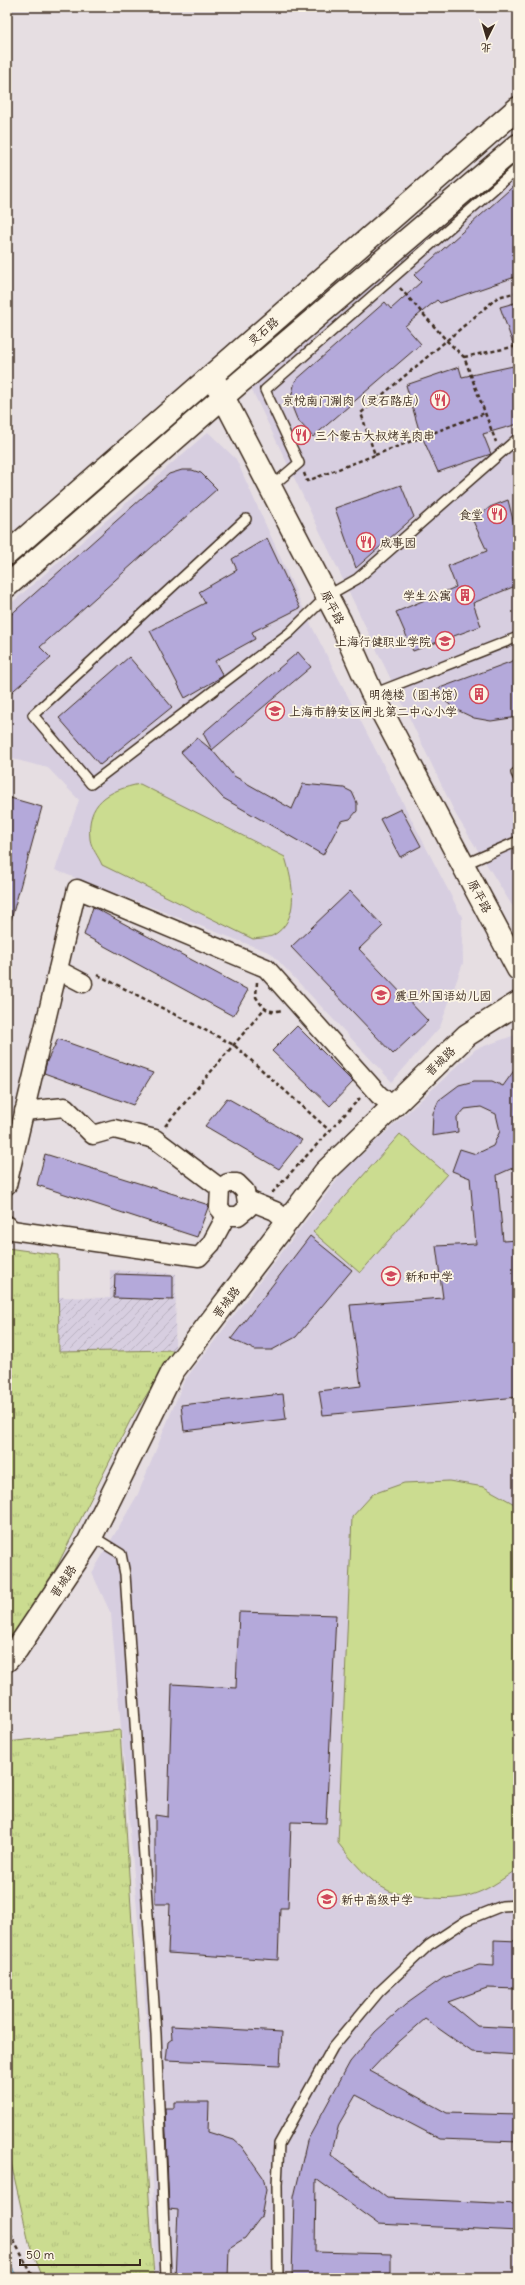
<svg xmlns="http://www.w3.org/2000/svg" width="525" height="2285" viewBox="0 0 525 2285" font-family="Delius,'LXGW WenKai TC',sans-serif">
<defs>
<pattern id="industrial-furrows" width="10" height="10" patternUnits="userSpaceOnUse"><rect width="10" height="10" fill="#d7cee0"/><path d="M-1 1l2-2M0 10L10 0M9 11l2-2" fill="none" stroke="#b9b1c0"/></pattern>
<pattern id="grass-tufts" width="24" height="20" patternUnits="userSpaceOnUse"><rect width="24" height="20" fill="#cbdc90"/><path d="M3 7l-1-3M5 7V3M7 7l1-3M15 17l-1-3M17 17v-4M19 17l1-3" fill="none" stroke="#afbd7c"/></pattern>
</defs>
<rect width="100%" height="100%" fill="#e6dee2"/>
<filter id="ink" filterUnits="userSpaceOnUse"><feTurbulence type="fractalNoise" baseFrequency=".025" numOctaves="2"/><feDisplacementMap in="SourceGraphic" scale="8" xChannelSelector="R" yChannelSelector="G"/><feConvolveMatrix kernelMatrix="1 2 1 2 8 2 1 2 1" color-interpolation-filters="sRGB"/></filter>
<g filter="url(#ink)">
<g fill="#d7cee0">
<polygon points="518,158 518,915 456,815 251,388"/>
<polygon points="208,432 236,459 310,623 462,917 463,963 440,1027 392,1082 271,953 55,870 79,800 48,768 13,759 7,760 7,607"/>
<polygon points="518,1034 518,2278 155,2278 151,2068 111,1614 92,1573 138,1494 184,1381 344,1171 476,1049"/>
</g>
<polygon fill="url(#industrial-furrows)" points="110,1270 176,1274 175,1350 59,1352 57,1297 110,1298"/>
<g fill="url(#grass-tufts)" stroke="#838357">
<polygon points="7,1248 58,1255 59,1352 175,1350 130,1421 51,1578 7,1643"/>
<polygon points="120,1730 154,2278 43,2278 29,2243 7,2145 7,1742"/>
</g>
<g fill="#cbdc90" stroke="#838357">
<path d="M140,784L285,857C293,883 301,921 272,936C267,938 259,938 253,939L102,865C99,857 91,848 90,839C86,803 108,790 140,784Z"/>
<polygon points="400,1134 447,1174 360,1273 313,1232"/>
<path d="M449,1481L484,1487L518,1506V1868C481,1896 463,1903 416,1896C408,1894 396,1894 389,1891C369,1882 351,1859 338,1843L352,1517L373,1494L404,1483Z"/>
</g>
<polygon fill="#94d0f4" stroke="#708e9e" points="7,2259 18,2278 7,2278"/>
<g fill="#b4a9da" stroke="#3b2a1e">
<polygon points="518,182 518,276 440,303 437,300 428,307 405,326 421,344 313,437 297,419 293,409 291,398 295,381 385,302 391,309 421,282 414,275"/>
<polygon points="518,302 518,352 516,352 500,307"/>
<polygon points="518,365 518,424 483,434 491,454 438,472 419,430 406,385 459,367 462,377"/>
<polygon points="182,470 192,470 201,473 217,489 40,647 51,658 7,696 7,618 169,474"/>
<polygon points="401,485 414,517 356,568 335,508"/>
<polygon points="508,500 518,540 518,585 473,603 481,626 413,651 396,612 456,587 448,566 487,551 473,521 490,507"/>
<polygon points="267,538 300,608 252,632 255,639 215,661 223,676 185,698 150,631 205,603 199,592 237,570 232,559"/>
<polygon points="298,652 311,667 212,750 234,776 292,809 303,784 344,788 352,792 357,803 357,811 350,819 341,821 323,855 223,798 181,752 197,738 212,750 203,733"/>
<polygon points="129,657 172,707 100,765 59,718"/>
<polygon points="518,659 518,717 491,721 474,718 455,709 444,700 437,689"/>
<polygon points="7,797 42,807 11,920 7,919"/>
<polygon points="401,809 421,846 400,857 380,819"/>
<polygon points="350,891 383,926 359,949 428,1021 393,1054 291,947"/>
<polygon points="93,907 248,990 233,1016 84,935"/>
<polygon points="297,1026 353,1082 330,1106 272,1051"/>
<polygon points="58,1039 153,1073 133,1105 44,1073 47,1061"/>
<polygon points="518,1065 518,1162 515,1167 497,1175 503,1241 518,1240 518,1397 323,1415 319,1391 361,1386 350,1305 443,1298 436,1246 476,1244 470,1178 452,1171 460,1149 476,1154 493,1146 500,1131 496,1114 481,1107 465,1109 457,1118 458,1132 432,1136 433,1113 439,1100 459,1085 474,1081 492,1081 503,1086"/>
<polygon points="227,1098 302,1140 279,1169 205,1126"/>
<polygon points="45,1154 209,1205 197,1237 37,1185"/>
<polygon points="310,1236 352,1270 296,1337 272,1350 255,1350 231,1339"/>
<polygon points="115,1274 173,1276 173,1300 114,1298"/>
<polygon points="283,1394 286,1419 184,1431 181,1405"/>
<polygon points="239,1612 336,1615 326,1823 291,1822 288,1908 280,1908 278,1960 168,1953 170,1904 155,1904 155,1815 168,1817 172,1684 236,1688"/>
<polygon points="494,1940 518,1941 518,1989 487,1988 448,2002 477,2026 518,2028 518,2055 472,2052 425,2019 393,2047 370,2071 447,2113 518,2115 518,2142 440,2139 356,2095 339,2124 331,2155 387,2198 518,2204 518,2231 378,2224 316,2179 315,2252 391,2254 391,2278 292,2278 294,2197 307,2141 350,2062 375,2032 405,2005 443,1978 479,1965 494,1966"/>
<polygon points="171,2026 282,2032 280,2065 166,2060 168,2042 172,2039"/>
<polygon points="174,2102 209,2102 208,2132 234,2140 242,2147 263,2177 266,2190 261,2217 245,2238 229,2248 228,2278 175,2278 178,2210 169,2209 165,2108 174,2108"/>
</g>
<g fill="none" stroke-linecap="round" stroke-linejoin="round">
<defs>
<g id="lane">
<polyline points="271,487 299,463 265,390 518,168"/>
<polyline points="246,519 33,715 91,784 289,633 327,596 357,579 518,438"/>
<polyline points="373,694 518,637"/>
<polyline points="518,772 516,773 518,777"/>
<polyline points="463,865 518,841"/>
<polyline points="92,1536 121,1554 125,1574 156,2034 166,2278"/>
<polyline points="278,2278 277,2185 279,2144 333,2047 379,1992 429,1945 467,1920 502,1906 518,1905"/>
</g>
<g id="street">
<polyline points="58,970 83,983"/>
<polyline points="24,1111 65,1107 93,1135 114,1129 155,1139 220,1188"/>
<polygon points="228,1183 237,1183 245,1191 248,1208 238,1216 226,1216 219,1208 220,1188"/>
<polyline points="7,1185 77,889 266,968 379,1095 393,1106"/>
<polyline points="248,1200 275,1211 287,1221"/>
<polyline points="7,1225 12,1230 199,1257 211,1244 226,1216"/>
</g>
<g id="secondary">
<polyline points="217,385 340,621 371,691 518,969"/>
<polyline points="7,554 518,108"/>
<polyline points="7,586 239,383 518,145"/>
<polyline points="7,1660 17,1649 88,1543 173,1371 325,1172 467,1035 518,1003"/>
</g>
</defs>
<use href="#lane" stroke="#3b2a1e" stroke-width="12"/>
<use href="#street" stroke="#3b2a1e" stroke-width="21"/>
<use href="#secondary" stroke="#3b2a1e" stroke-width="25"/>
<g stroke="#3b2a1e" stroke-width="2.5" stroke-dasharray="4 3" stroke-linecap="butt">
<polyline points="400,288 447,341 464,357 496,442"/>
<polyline points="464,357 518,346"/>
<polyline points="375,455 485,413"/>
<polyline points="304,473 307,481 375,455 361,413 498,297 518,292"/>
<polyline points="98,975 234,1045 330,1131"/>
<path d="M257,982L256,997C263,1008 268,1014 282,1010"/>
<polyline points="165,1126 264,1009"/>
<polyline points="272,1193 360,1098"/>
<polyline points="7,2228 34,2278"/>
</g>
<use href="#lane" stroke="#fcf5e5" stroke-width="9"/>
<use href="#street" stroke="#fcf5e5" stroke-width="18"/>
<use href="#secondary" stroke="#fcf5e5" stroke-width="22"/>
</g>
</g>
<defs>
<symbol id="restaurant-ring" viewBox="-11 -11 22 22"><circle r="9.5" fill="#fcf5e5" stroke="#d1495b" stroke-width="1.5"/><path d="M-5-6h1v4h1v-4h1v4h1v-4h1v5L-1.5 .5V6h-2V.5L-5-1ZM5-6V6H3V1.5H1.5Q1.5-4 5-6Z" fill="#d1495b"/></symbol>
<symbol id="building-ring" viewBox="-11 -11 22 22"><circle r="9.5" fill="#fcf5e5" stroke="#d1495b" stroke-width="1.5"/><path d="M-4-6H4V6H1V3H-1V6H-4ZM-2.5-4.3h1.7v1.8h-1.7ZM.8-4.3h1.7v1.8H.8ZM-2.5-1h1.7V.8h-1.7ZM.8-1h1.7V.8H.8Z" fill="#d1495b"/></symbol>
<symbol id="school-ring" viewBox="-11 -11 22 22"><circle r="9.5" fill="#fcf5e5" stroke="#d1495b" stroke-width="1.5"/><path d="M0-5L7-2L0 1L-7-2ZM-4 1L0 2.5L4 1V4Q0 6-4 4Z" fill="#d1495b"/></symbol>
</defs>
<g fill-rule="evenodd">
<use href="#restaurant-ring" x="429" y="389" width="22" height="22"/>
<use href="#restaurant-ring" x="290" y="424" width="22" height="22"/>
<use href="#restaurant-ring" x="486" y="503" width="22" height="22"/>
<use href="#restaurant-ring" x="355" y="531" width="22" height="22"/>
<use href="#building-ring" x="454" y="584" width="22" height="22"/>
<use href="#school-ring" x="434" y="630" width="22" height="22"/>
<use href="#building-ring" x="468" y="683" width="22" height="22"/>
<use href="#school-ring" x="264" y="700" width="22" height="22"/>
<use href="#school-ring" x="370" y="984" width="22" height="22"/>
<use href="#school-ring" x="380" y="1265" width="22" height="22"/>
<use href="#school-ring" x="316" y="1888" width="22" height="22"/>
</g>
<g text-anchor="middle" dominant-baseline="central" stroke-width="3.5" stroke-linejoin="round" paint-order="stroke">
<g font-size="12" fill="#3b2a1e" stroke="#fcf5e5">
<text transform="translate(263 331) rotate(-41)">灵石路</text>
<text transform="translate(333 607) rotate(63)">原平路</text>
<text transform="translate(480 896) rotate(62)">原平路</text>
<text transform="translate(440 1061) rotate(-44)">晋城路</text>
<text transform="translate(226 1302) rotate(-53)">晋城路</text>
<text transform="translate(63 1581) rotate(-56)">晋城路</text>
</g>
<g font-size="12" fill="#3b2a1e" stroke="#fcf5e5" text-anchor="start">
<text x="426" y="400" text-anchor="end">京悦南门涮肉（灵石路店）</text>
<text x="315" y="435">三个蒙古大叔烤羊肉串</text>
<text x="483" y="514" text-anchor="end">食堂</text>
<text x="380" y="542">成事园</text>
<text x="451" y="595" text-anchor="end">学生公寓</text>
<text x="431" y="641" text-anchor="end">上海行健职业学院</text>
<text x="465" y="694" text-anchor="end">明德楼（图书馆）</text>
<text x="289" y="711">上海市静安区闸北第二中心小学</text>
<text x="395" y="995">震旦外国语幼儿园</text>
<text x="405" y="1276">新和中学</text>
<text x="341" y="1899">新中高级中学</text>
</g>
</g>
<rect width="525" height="2285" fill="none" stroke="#fcf5e5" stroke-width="24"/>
<rect x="12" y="12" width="501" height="2261" fill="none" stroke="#3b2a1e" stroke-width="1.5" filter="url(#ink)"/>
<g transform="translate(487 38) rotate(185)" stroke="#fcf5e5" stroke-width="3" paint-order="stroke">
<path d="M0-3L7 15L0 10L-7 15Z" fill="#3b2a1e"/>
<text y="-6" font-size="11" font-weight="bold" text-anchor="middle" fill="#3b2a1e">北</text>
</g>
<path d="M20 2259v6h120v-6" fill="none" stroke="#3b2a1e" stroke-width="2"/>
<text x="26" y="2259" font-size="12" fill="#3b2a1e" stroke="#fcf5e5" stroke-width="3" paint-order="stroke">50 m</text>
</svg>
